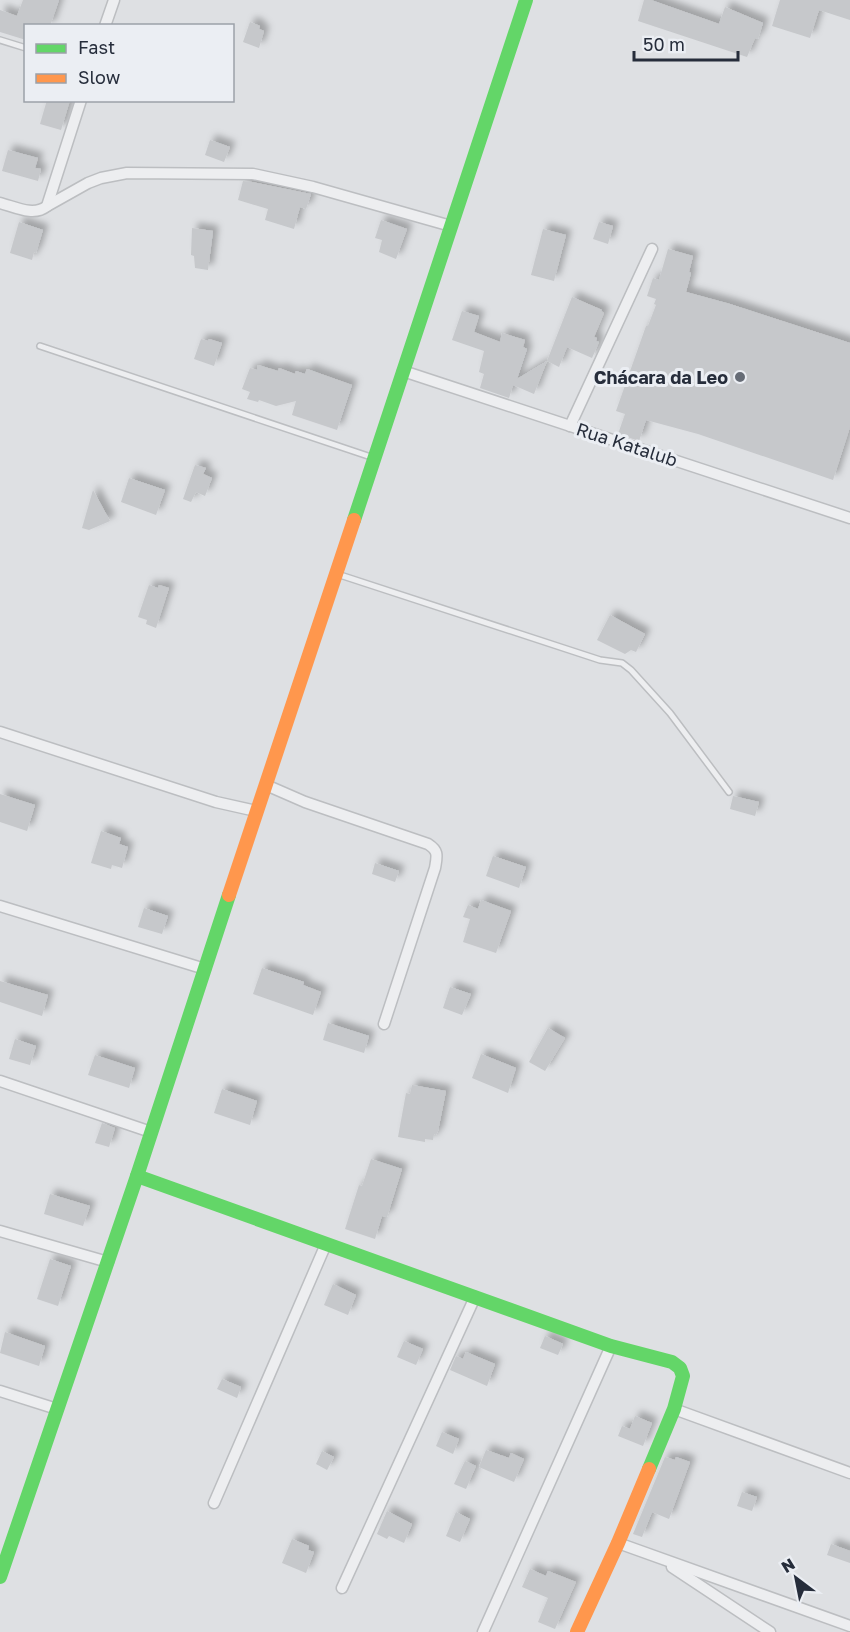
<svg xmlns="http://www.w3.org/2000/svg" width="850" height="1632" viewBox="0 0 850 1632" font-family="'Golos Text',sans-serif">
<defs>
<filter id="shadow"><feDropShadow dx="5.5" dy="-5.5" stdDeviation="3" flood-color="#0004"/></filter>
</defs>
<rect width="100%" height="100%" fill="#dee0e3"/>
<g fill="#c6c8cb" filter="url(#shadow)">
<polygon points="23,0 59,0 50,26 26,26 26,40 0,32 0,10 17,16"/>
<polygon points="644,0 651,0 719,24 725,7 763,23 758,39 755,38 747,57 638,21"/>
<polygon points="780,0 850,0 850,20 819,10 810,38 772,26"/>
<polygon points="250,22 260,26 259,29 264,31 259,48 243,42"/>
<polygon points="47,100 70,100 61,130 40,124"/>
<polygon points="210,140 230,147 224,162 205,155"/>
<polygon points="8,150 38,158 35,168 41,169 38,181 2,171"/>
<polygon points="243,181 252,182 311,194 306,209 300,207 294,229 265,220 268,209 238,200"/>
<polygon points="381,220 407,229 396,259 379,252 382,240 375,238"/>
<polygon points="19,222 43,230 36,253 34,252 32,260 10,253"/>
<polygon points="599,222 613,226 608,244 593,239"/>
<polygon points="192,228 213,231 208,270 195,268 194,256 191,255"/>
<polygon points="543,229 566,235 554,281 531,275"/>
<polygon points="668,249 693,256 689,272 691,273 686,292 730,304 850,343 850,427 833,480 698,434 646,420 639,441 618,434 625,414 616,411 646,326 648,326 656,305 654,304 656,299 647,296 653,278 659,280"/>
<polygon points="572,297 602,310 601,311 604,313 594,337 597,338 596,341 599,342 592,358 567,347 559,367 547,361 534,394 513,385 509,398 480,388 484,374 479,372 484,351 452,340 462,311 479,316 474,332 500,342 502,333 525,340 523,347 527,349 517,379 547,361"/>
<polygon points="201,339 208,341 209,339 222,343 214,366 194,359"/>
<polygon points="258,365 278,371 279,368 295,374 296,371 305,374 307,369 352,385 337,430 292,415 296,401 276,406 259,400 258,402 247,399 250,392 242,389 250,368 257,370"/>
<polygon points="195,465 206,468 203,474 212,478 205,496 196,492 191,502 183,499"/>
<polygon points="129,478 165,490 156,515 121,502"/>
<polygon points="93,490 110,521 89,530 82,528"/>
<polygon points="149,585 158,588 159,585 169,588 156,628 146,624 147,620 138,617"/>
<polygon points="610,615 645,634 636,652 631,650 625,654 597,640"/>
<polygon points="0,794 35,805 27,831 0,822"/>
<polygon points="733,796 759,802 755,816 730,809"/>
<polygon points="101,831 121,838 119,844 128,847 122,868 112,865 111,869 91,863"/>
<polygon points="493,856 526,867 519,888 486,876"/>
<polygon points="375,863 399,871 395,882 372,874"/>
<polygon points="481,900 511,911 496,953 463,942 470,919 463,917 468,905 478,909"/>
<polygon points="144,908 168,916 162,934 138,927"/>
<polygon points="262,968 304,982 303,985 321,992 313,1015 253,994"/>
<polygon points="0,981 48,995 42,1016 0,1002"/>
<polygon points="450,987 471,994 462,1015 443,1008"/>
<polygon points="328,1023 369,1036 364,1053 323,1040"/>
<polygon points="548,1028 565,1038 545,1071 529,1062"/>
<polygon points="15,1039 36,1046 30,1065 9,1059"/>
<polygon points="481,1054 516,1068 508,1093 472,1078"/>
<polygon points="95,1055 135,1068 129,1088 88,1075"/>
<polygon points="412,1085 446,1091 438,1131 436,1135 434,1134 433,1140 425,1139 425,1142 398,1137 406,1093 410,1094"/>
<polygon points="222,1089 257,1101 250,1125 214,1113"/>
<polygon points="102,1123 115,1128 109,1147 95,1143"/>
<polygon points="371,1159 402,1169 387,1217 382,1216 375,1239 345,1229 359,1185 362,1186"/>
<polygon points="50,1194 90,1206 83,1226 44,1214"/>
<polygon points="50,1259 71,1266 58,1306 37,1299"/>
<polygon points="333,1284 356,1295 348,1315 324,1305"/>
<polygon points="5,1332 45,1346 39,1366 0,1353"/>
<polygon points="545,1336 563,1344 558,1355 540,1348"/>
<polygon points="404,1341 423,1349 416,1365 397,1357"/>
<polygon points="466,1352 495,1364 487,1386 450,1370 456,1356 463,1359"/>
<polygon points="222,1379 241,1387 237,1398 217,1389"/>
<polygon points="635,1416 652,1423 643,1446 618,1436 622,1426 630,1429"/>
<polygon points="442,1432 459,1439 453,1454 436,1446"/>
<polygon points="486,1450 509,1458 511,1453 524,1459 514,1482 479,1467"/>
<polygon points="322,1451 334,1457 327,1470 316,1464"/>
<polygon points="665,1457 675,1460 676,1457 690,1462 669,1519 652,1512 642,1537 633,1534"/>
<polygon points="465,1461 476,1466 466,1489 454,1484"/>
<polygon points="742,1492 757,1497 752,1511 737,1506"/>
<polygon points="387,1511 412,1524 404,1543 389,1536 387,1539 377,1534"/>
<polygon points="456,1512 470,1519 460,1542 446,1536"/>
<polygon points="292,1539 309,1546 308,1550 314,1552 306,1573 282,1563"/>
<polygon points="831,1544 850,1551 850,1563 827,1555"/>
<polygon points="530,1569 546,1576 548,1571 576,1582 555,1629 538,1622 548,1598 522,1587"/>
</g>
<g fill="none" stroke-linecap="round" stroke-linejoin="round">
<defs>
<g id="lane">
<polyline points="0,40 26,48"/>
<polyline points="40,346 371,457"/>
<polyline points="337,574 600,660 622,663 631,670 670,713 729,792"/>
</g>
<g id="street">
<polyline points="105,26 114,0"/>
<path d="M0,203C15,207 34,217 47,206L81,100"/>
<polyline points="47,206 88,183 101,178 127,173 253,174 313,187 451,226"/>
<polyline points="403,371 850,518"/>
<polyline points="570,426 652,249"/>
<polyline points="0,732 216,802 256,811"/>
<path d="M266,785L305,802L428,844C439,851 437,856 435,868L384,1024"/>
<polyline points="0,906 205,969"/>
<polyline points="0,1081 151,1132"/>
<polyline points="0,1231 108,1262"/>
<polyline points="0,1391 57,1409"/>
<polyline points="674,1409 850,1473"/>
<polyline points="214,1503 326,1244"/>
<polyline points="618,1543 850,1626"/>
<polyline points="672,1567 770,1632"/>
<polyline points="342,1588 475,1297"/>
<polyline points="483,1632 611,1346"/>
</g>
</defs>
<use href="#lane" stroke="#bcbec1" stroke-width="8"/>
<use href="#street" stroke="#bcbec1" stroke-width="13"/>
<use href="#lane" stroke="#edeef0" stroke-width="5"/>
<use href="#street" stroke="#edeef0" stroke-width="10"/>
<g stroke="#63d668" stroke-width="14">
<polyline points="354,520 526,0"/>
<polyline points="137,1176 611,1346 672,1362 680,1368 683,1376 674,1409 649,1469"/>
<polyline points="0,1577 137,1176 229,895"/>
</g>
<g stroke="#ff974d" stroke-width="14">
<polyline points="229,895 354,520"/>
<polyline points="577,1632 618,1543 649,1469"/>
</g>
</g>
<circle fill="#666c76" stroke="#ebeef3" stroke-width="2" cx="740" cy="377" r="6"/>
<g text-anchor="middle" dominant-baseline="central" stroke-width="6" stroke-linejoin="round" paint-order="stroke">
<g font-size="18" font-weight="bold" fill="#262d3b" stroke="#ebeef3" text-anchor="end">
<text x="728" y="377">Chácara da Leo</text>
</g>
<g font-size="18" fill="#262d3b" stroke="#ebeef3">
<text transform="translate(627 444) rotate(18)">Rua Katalub</text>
</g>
</g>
<rect x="24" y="24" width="210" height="78" fill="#ebeef3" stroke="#9ca1a9" stroke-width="1.5"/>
<rect x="36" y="44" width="30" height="9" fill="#63d668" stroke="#9ca1a9" stroke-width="1.5"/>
<text x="78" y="54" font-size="18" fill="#262d3b">Fast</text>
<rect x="36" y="74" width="30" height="9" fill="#ff974d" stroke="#9ca1a9" stroke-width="1.5"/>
<text x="78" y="84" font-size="18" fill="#262d3b">Slow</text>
<g transform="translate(796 1578) rotate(328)" stroke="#ebeef3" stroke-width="4.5" paint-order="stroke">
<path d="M0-4.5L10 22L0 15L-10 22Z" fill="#262d3b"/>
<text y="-9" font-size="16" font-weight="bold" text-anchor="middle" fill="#262d3b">N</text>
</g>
<path d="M634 51v9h104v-9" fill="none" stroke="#262d3b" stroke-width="3"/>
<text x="643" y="51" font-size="18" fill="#262d3b" stroke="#ebeef3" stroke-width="4.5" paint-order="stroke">50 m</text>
</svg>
